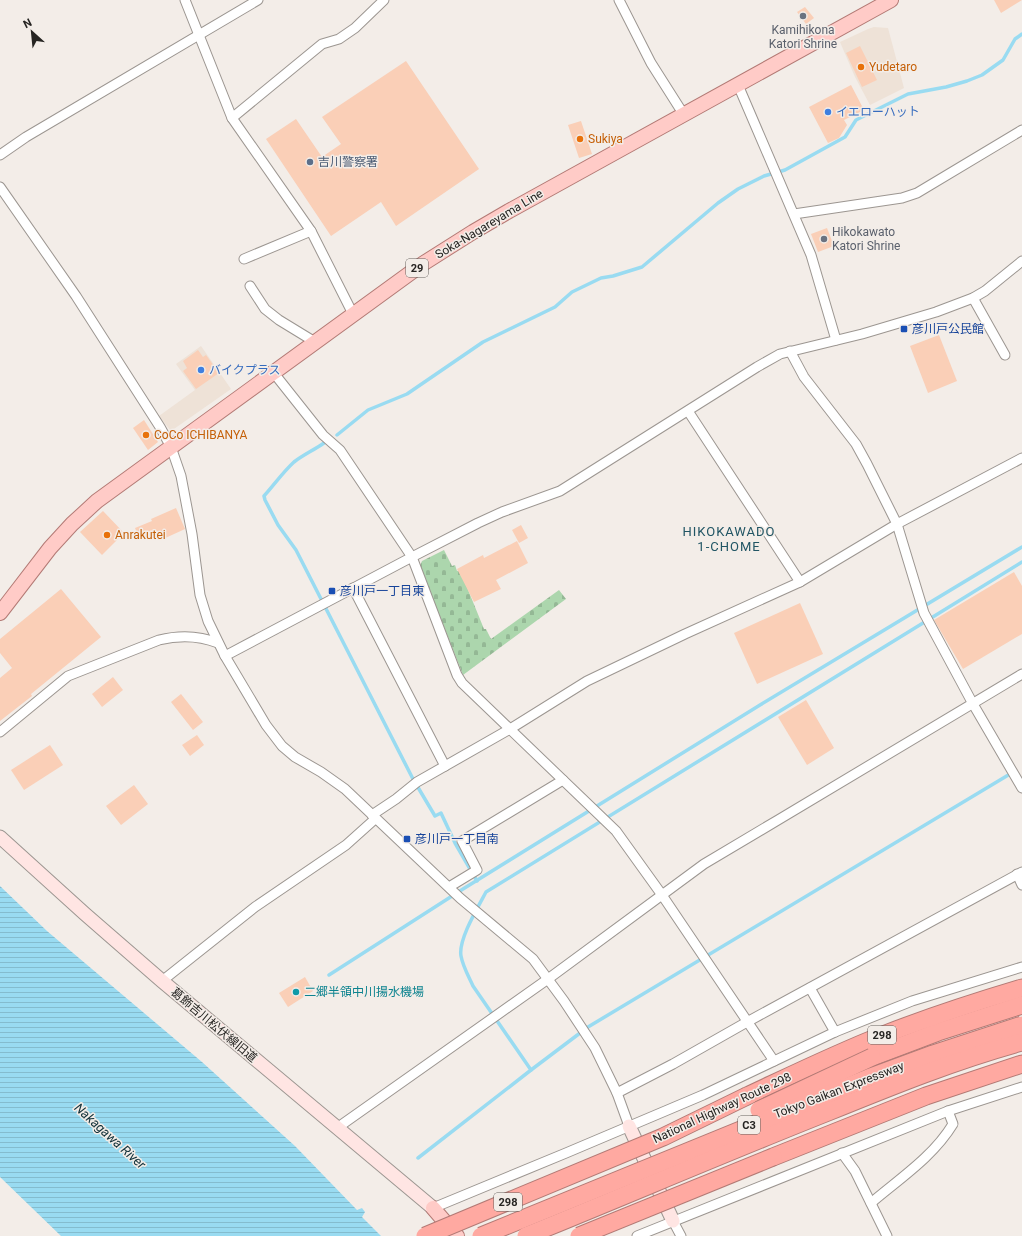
<svg xmlns="http://www.w3.org/2000/svg" width="1022" height="1236" viewBox="0 0 1022 1236" font-family="Roboto,'Noto Sans JP',sans-serif">
<defs>
<pattern id="cemetery-stones" width="16" height="16" patternUnits="userSpaceOnUse"><rect width="16" height="16" fill="#acd6ad"/><path d="M2 7V4a2 2 0 0 1 4 0v3zM10 15v-3a2 2 0 0 1 4 0v3z" fill="#94b895"/></pattern>
<pattern id="water-rules" width="6" height="5" patternUnits="userSpaceOnUse"><rect width="6" height="5" fill="#99dbf1"/><path d="M0 2.5h6" fill="none" stroke="#84bcce"/></pattern>
</defs>
<rect width="100%" height="100%" fill="#f3ede8"/>
<g fill="#eee2d7">
<polygon points="874,27 888,28 904,88 870,105 855,77 840,42 868,29"/>
<polygon points="201,346 231,389 171,431 159,416 195,390 176,364"/>
</g>
<polygon fill="url(#cemetery-stones)" points="444,550 452,566 455,565 457,571 460,570 484,629 486,629 491,639 559,590 566,599 463,675 420,566 422,561"/>
<polygon fill="url(#water-rules)" points="0,886 47,931 202,1062 295,1146 357,1210 362,1208 365,1212 362,1217 381,1236 61,1236 0,1177"/>
<g fill="none" stroke-linecap="round" stroke-linejoin="round">
<g stroke="#99dbf1" stroke-width="3.5">
<polyline points="337,435 368,410 407,394 483,342 555,307 572,292 601,278 613,276 642,267 718,203 738,189 764,176 785,170 845,137 856,120 908,94 946,87 967,81 982,75 1003,60 1015,39 1022,34"/>
<path d="M324,443C314,450 303,455 294,462C283,472 274,485 264,496L265,500L278,525L296,550L413,779L435,816L441,813L455,843L477,881"/>
<polyline points="329,975 463,889 760,705 1022,547"/>
<polyline points="531,1070 588,1027 1010,774"/>
<path d="M418,1158L531,1070L473,986C469,977 463,967 461,956C458,940 478,907 486,892L1022,562"/>
</g>
</g>
<g fill="#facfb7">
<polygon points="994,0 1022,0 1001,13"/>
<polygon points="805,7 814,18 806,24 797,12"/>
<polygon points="860,46 877,80 862,87 846,53"/>
<polygon points="406,61 479,169 396,226 381,202 331,236 266,139 296,119 322,157 341,144 322,117"/>
<polygon points="851,85 864,110 844,120 847,125 839,138 828,143 809,107"/>
<polygon points="581,121 592,154 579,158 568,125"/>
<polygon points="827,228 834,246 818,252 811,234"/>
<polygon points="939,335 957,381 928,393 910,346"/>
<polygon points="198,350 203,357 206,355 219,373 196,389 183,371 187,368 183,361"/>
<polygon points="144,420 158,442 148,450 133,428"/>
<polygon points="176,508 185,529 161,540 157,532 140,540 135,528 152,521 151,519"/>
<polygon points="103,511 124,533 102,555 80,532"/>
<polygon points="521,525 528,538 519,543 512,530"/>
<polygon points="517,541 528,563 496,580 501,589 474,602 457,569 483,555 484,558"/>
<polygon points="1014,572 1022,586 1022,634 963,669 934,620"/>
<polygon points="61,589 101,637 31,694 32,696 0,721 0,678 12,668 0,653 0,639"/>
<polygon points="800,603 823,654 757,684 734,633"/>
<polygon points="113,677 123,690 102,707 92,694"/>
<polygon points="181,694 203,722 193,730 171,702"/>
<polygon points="806,700 834,748 807,765 778,717"/>
<polygon points="197,735 204,745 190,756 182,745"/>
<polygon points="50,745 63,765 24,790 11,770"/>
<polygon points="134,785 148,804 121,825 106,806"/>
<polygon points="305,977 313,991 288,1007 279,993"/>
</g>
<g fill="none" stroke-linecap="round" stroke-linejoin="round">
<defs>
<g id="street">
<polyline points="185,0 232,118 311,231 353,314"/>
<polyline points="619,0 651,63 684,115"/>
<polyline points="738,85 811,255 836,340"/>
<polyline points="232,118 322,44 339,39 355,28 384,0"/>
<polyline points="0,155 26,137 258,0"/>
<polyline points="0,187 76,296 160,427 171,447 181,476 192,534 200,595 208,621 225,656 266,725 282,746 295,757 321,772 345,789 460,898 533,959 564,1001 595,1048 617,1093 629,1126"/>
<polyline points="794,214 902,198 917,193 1022,130"/>
<polyline points="244,259 311,231"/>
<polyline points="250,286 265,309 279,320 315,342"/>
<polyline points="973,298 1005,355"/>
<polyline points="790,351 804,377 856,444 867,464 897,524 924,613 973,704 1022,788"/>
<polyline points="273,372 323,435 340,450 412,557 457,675 462,683 616,831 662,895 774,1061"/>
<polyline points="688,411 800,582"/>
<polyline points="353,588 445,766"/>
<polyline points="225,656 412,557 478,523 502,512 560,491 757,367 780,354 862,334 936,312 973,298 985,291 1022,261"/>
<path d="M0,732L68,676L159,640C179,635 198,635 218,643"/>
<polyline points="372,815 396,799 417,782 510,729 587,681 685,634 800,582 897,524 1022,458"/>
<polyline points="1017,874 1022,885"/>
<polyline points="449,887 477,870 462,841 563,780"/>
<polyline points="162,981 255,907 346,845 375,819"/>
<polyline points="810,988 835,1032"/>
<polyline points="617,1093 673,1064 747,1022 1022,872"/>
<polyline points="337,1128 548,979 704,864 778,820 1022,674"/>
<polyline points="842,1153 855,1171 887,1236"/>
<path d="M871,1203C899,1179 933,1157 953,1124L948,1111"/>
<polyline points="433,1208 566,1153 703,1095 835,1032 912,1001 1022,967"/>
<polyline points="673,1221 681,1236"/>
<polyline points="637,1236 948,1111 1022,1087"/>
</g>
<g id="secondary">
<polyline points="0,837 85,914 162,981 433,1208"/>
<polyline points="629,1126 673,1221"/>
</g>
<g id="primary">
<polyline points="0,613 50,548 72,524 97,501 424,263 473,232 509,211 891,0"/>
<polyline points="433,1208 457,1236"/>
</g>
<g id="highway">
<polyline points="872,1057 938,1032 1022,1005"/>
<path d="M747,1096C792,1075 837,1053 883,1035C929,1017 975,1002 1022,988"/>
<polyline points="773,1157 926,1096 1022,1064"/>
</g>
</defs>
<use href="#street" stroke="#9c9691" stroke-width="11"/>
<use href="#secondary" stroke="#9c9691" stroke-width="15"/>
<use href="#primary" stroke="#b37a75" stroke-width="16"/>
<use href="#highway" stroke="#b37a75" stroke-width="19"/>
<use href="#street" stroke="#fff" stroke-width="9"/>
<use href="#secondary" stroke="#ffe5e3" stroke-width="13"/>
<use href="#primary" stroke="#ffcbc7" stroke-width="14"/>
<use href="#highway" stroke="#ffa9a1" stroke-width="17"/>
<defs>
<g id="highway-bridge">
<polyline points="759,1110 872,1057"/>
<polyline points="425,1236 663,1137 747,1096"/>
<polyline points="481,1236 868,1078 933,1054 1022,1025"/>
<path d="M526,1236C627,1195 727,1152 828,1112C892,1086 956,1060 1022,1042"/>
<polyline points="579,1236 773,1157"/>
</g>
</defs>
<use href="#highway-bridge" stroke="#b37a75" stroke-width="19" stroke-linecap="butt"/>
<use href="#highway-bridge" stroke="#ffa9a1" stroke-width="17"/>
</g>
<g fill="#6b7280" stroke="#f3ede8" stroke-width="1.5">
<circle cx="803" cy="16" r="4"/>
<circle cx="824" cy="239" r="4"/>
</g>
<g fill="#e8710a" stroke="#f3ede8" stroke-width="1.5">
<circle cx="861" cy="67" r="4"/>
<circle cx="580" cy="139" r="4"/>
<circle cx="146" cy="435" r="4"/>
<circle cx="107" cy="535" r="4"/>
</g>
<g fill="#3f7fe0" stroke="#f3ede8" stroke-width="1.5">
<circle cx="828" cy="112" r="4"/>
<circle cx="201" cy="370" r="4"/>
</g>
<circle fill="#5c6f8a" stroke="#f3ede8" stroke-width="1.5" cx="310" cy="162" r="4"/>
<g fill="#1a4fb4" stroke="#f3ede8" stroke-width="1.5">
<rect x="900" y="325" width="8" height="8" rx="2"/>
<rect x="328" y="587" width="8" height="8" rx="2"/>
<rect x="403" y="835" width="8" height="8" rx="2"/>
</g>
<circle fill="#0f9aa8" stroke="#f3ede8" stroke-width="1.5" cx="296" cy="992" r="4"/>
<g text-anchor="middle" dominant-baseline="central" stroke-width="3" stroke-linejoin="round" paint-order="stroke">
<g fill="#f3ede8" stroke="#64605d" stroke-width="1">
<rect x="406" y="259" width="22" height="18" rx="3"/>
<rect x="868" y="1026" width="28" height="18" rx="3"/>
<rect x="738" y="1116" width="22" height="18" rx="3"/>
<rect x="494" y="1193" width="28" height="18" rx="3"/>
</g>
<g font-size="11" font-weight="bold" fill="#262422">
<text x="417" y="268">29</text>
<text x="882" y="1035">298</text>
<text x="749" y="1125">C3</text>
<text x="508" y="1202">298</text>
</g>
<g font-size="12" fill="#5b616d" stroke="#f3ede8">
<text x="803" y="30">Kamihikona<tspan x="803" dy="14">Katori Shrine</tspan></text>
<text x="832" y="232" text-anchor="start">Hikokawato<tspan x="832" dy="14">Katori Shrine</tspan></text>
</g>
<g font-size="12" fill="#c56008" stroke="#f3ede8" text-anchor="start">
<text x="869" y="67">Yudetaro</text>
<text x="588" y="139">Sukiya</text>
<text x="154" y="435">CoCo ICHIBANYA</text>
<text x="115" y="535">Anrakutei</text>
</g>
<g font-size="12" fill="#366cbe" stroke="#f3ede8" text-anchor="start">
<text x="836" y="112">イエローハット</text>
<text x="209" y="370">バイクプラス</text>
</g>
<g font-size="12" fill="#4e5e75" stroke="#f3ede8" text-anchor="start">
<text x="318" y="162">吉川警察署</text>
</g>
<g font-size="12" fill="#262422" stroke="#f3ede8">
<text transform="translate(489 224) rotate(-31)">Soka-Nagareyama Line</text>
<text transform="translate(214 1025) rotate(40)">葛飾吉川松伏線旧道</text>
<text transform="translate(839 1090) rotate(-21)">Tokyo Gaikan Expressway</text>
<text transform="translate(722 1108) rotate(-25)">National Highway Route 298</text>
</g>
<g font-size="12" fill="#164399" stroke="#f3ede8" text-anchor="start">
<text x="912" y="329">彦川戸公民館</text>
<text x="340" y="591">彦川戸一丁目東</text>
<text x="415" y="839">彦川戸一丁目南</text>
</g>
<g font-size="12" fill="#0d838f" stroke="#f3ede8" text-anchor="start">
<text x="304" y="992">二郷半領中川揚水機場</text>
</g>
<g font-size="13" letter-spacing="1" fill="#215564" stroke="#f3ede8">
<text x="729" y="531">HIKOKAWADO<tspan x="729" dy="15">1-CHOME</tspan></text>
</g>
<g font-size="13" font-style="italic" fill="#103039" stroke="#f3ede8">
<text transform="translate(110 1136) rotate(42)">Nakagawa River</text>
</g>
</g>
<g transform="translate(32 32) rotate(333)" stroke="#f3ede8" stroke-width="3" paint-order="stroke">
<path d="M0-3L7 15L0 10L-7 15Z" fill="#262422"/>
<text y="-6" font-size="11" font-weight="bold" text-anchor="middle" fill="#262422">N</text>
</g>
</svg>
